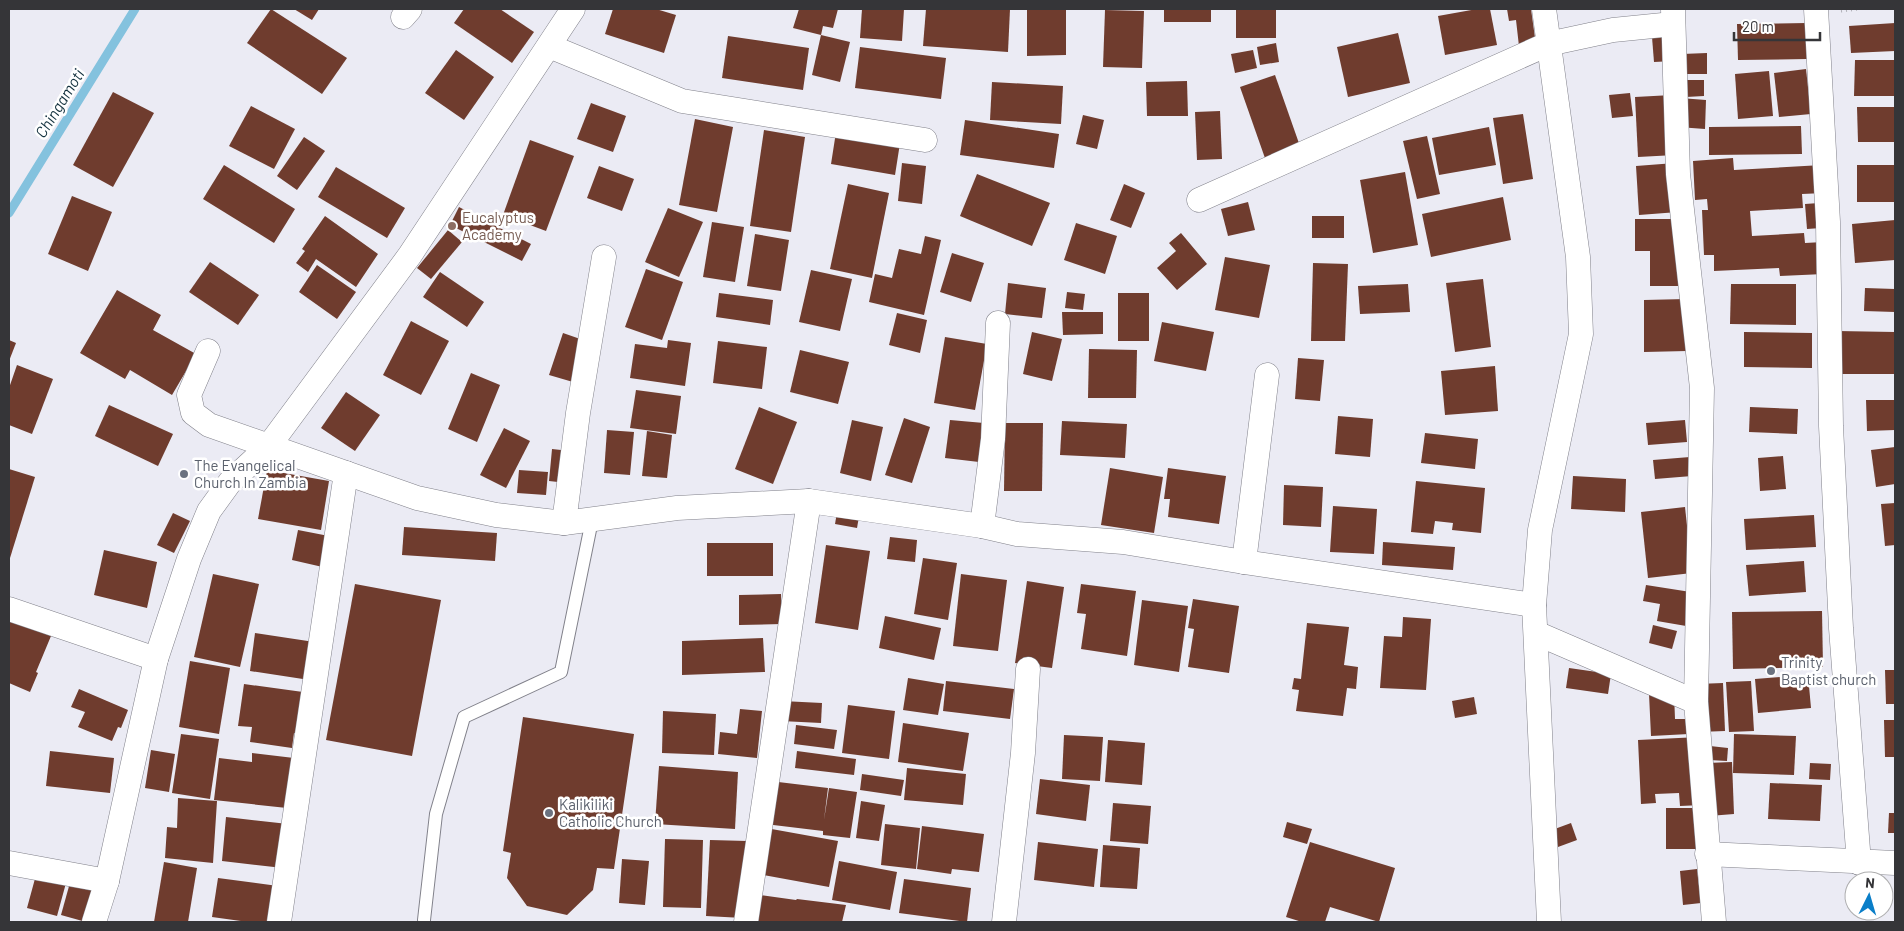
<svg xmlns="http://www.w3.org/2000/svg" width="1904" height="931" viewBox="0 0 1904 931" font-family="Barlow,sans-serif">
<rect width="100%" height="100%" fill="#ebebf4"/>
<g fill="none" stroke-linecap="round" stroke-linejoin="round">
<polyline stroke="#84c2de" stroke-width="9" points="9,213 135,9"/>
</g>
<g fill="#6f3c2e">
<polygon points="271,9 347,58 322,94 247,43"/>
<polygon points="294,9 319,9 312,20"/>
<polygon points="464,9 500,9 534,32 512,63 454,23"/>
<polygon points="613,9 656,9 676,15 664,53 605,34"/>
<polygon points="799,9 838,9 833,28 823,26 821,35 793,28"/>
<polygon points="862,9 904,9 902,41 860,38"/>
<polygon points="926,9 1010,9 1008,52 923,46"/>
<polygon points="1027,9 1066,9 1066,55 1027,56"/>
<rect x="1164" y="9" width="47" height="13"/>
<rect x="1236" y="9" width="40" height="29"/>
<polygon points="1477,9 1490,9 1497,45 1445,55 1438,16"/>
<polygon points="1507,9 1531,9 1536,45 1520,55 1516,20 1509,21"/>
<polygon points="1105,10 1144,11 1142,68 1103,67"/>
<polygon points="1807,23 1807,59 1738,60 1737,24"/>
<polygon points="1895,23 1895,51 1851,53 1849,26"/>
<polygon points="1398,33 1410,83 1348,97 1337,47"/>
<polygon points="821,35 850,42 840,82 812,75"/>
<polygon points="1672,35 1674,61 1654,62 1652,37"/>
<polygon points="728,36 809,48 803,90 722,78"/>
<polygon points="1276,43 1279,62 1260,65 1257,47"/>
<polygon points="860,47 946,58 941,99 855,88"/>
<polygon points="456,50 494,77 464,120 425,93"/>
<polygon points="1253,50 1257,68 1235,73 1231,54"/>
<polygon points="1707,53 1707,74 1682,74 1682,54"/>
<polygon points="1855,60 1895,60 1895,96 1854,96"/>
<polygon points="1806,69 1811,114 1779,117 1774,73"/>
<polygon points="1769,71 1773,116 1738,119 1735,74"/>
<polygon points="1275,75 1301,149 1266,161 1240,87"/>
<polygon points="1685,80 1704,80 1704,96 1686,97"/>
<polygon points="1187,81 1188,116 1147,116 1146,82"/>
<polygon points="992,82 1063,86 1061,124 990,120"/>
<polygon points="113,92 154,113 113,187 73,165"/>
<polygon points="1630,93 1633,116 1612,118 1609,95"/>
<polygon points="1672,95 1675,155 1638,157 1635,97"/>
<polygon points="1680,98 1706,100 1705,129 1678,127"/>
<polygon points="591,103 626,116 613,152 577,139"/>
<polygon points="251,106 295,129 274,169 229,146"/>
<polygon points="1857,107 1895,107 1895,142 1858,142"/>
<polygon points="1220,111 1222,159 1197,160 1195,112"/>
<polygon points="1523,114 1533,179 1503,184 1493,118"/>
<polygon points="1083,115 1104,120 1097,149 1076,144"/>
<polygon points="695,119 733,127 717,212 679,205"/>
<polygon points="965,120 1059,134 1054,168 960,155"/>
<polygon points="1801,126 1802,154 1709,155 1709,127"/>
<polygon points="1489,127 1496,165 1439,175 1432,138"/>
<polygon points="764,130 805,137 791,232 750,226"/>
<polygon points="836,132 900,143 895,175 831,164"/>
<polygon points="1427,136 1440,194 1417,199 1403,141"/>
<polygon points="304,137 325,151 297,190 277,176"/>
<polygon points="530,140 574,156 546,231 503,215"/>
<polygon points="1733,158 1734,170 1822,165 1824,193 1802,194 1803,208 1750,211 1752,236 1804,233 1805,243 1823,242 1824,274 1780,276 1779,268 1714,271 1714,255 1704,255 1702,210 1708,210 1707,199 1695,200 1693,161"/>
<polygon points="902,163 926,166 922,204 898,201"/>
<polygon points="1675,163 1678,212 1639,215 1636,166"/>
<polygon points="224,165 295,209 274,243 203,199"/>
<rect x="1857" y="165" width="38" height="37"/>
<polygon points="599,166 634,179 622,211 587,198"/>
<polygon points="336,167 405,208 387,238 318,197"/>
<polygon points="1405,172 1418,245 1373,253 1360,180"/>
<polygon points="977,174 1050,203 1032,246 960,216"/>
<polygon points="848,184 889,193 872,278 830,269"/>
<polygon points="1124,184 1145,193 1131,228 1110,220"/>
<polygon points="72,196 112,212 88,271 48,254"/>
<polygon points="1503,197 1511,240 1431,257 1422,214"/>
<polygon points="1248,202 1255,230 1228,236 1221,209"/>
<polygon points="1819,203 1821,228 1807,229 1805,204"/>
<polygon points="459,207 531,244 522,261 450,225"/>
<polygon points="668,208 703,222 679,277 645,262"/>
<polygon points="325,216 378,254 356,287 316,259 308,272 296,263 305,251 302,249"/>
<rect x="1312" y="216" width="32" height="22"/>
<polygon points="1635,219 1681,219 1681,286 1650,286 1650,251 1635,251"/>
<polygon points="1895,220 1895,260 1855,263 1852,224"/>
<polygon points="712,222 744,227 735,282 703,277"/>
<polygon points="1076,223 1117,236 1105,274 1064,260"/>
<polygon points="448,230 462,242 431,279 417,268"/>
<polygon points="1181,233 1207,264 1177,290 1157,268 1176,251 1169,243"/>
<polygon points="755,234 789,240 781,291 747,286"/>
<polygon points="925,236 941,240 924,315 869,302 875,274 892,278 899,249 921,254"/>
<polygon points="952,253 984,263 971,302 940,292"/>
<polygon points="1225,257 1270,265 1259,318 1215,310"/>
<polygon points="210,262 259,295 238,325 189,292"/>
<polygon points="1313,263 1348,264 1345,341 1311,341"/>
<polygon points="317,265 356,292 337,319 299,292"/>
<polygon points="646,269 683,282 662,340 625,327"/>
<polygon points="811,270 852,279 840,331 799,322"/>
<polygon points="440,272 484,302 467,327 423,297"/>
<polygon points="1483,279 1491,347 1455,352 1446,283"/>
<polygon points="1008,283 1046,288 1042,318 1005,314"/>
<polygon points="1408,284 1410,312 1360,314 1358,286"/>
<polygon points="1731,284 1796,284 1796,325 1730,324"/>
<polygon points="1865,288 1895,289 1895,312 1864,311"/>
<polygon points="117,290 161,315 153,330 196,354 172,395 130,370 125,379 80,353"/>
<polygon points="1067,292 1085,294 1083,310 1065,308"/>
<polygon points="719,293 773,300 770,325 716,317"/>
<rect x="1118" y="293" width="31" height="48"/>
<polygon points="1686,299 1687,351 1644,352 1644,300"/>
<polygon points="1062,312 1103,312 1103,334 1063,335"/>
<polygon points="897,313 927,320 920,353 889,345"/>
<polygon points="411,321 449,341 421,395 383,375"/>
<polygon points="1162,322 1214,332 1206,371 1154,361"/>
<polygon points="1837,331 1895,332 1895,374 1836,374"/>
<polygon points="1032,332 1062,339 1052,381 1023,374"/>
<polygon points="1744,332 1812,333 1812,368 1744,367"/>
<polygon points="563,333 586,341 573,382 549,375"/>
<polygon points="945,337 987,344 975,410 934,403"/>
<polygon points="9,340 16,343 9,361"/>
<polygon points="668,340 691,343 685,386 630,378 635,344 667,348"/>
<polygon points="718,341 767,347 762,389 713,383"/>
<polygon points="1089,349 1137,350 1136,398 1088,398"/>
<polygon points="800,350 849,362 838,404 790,392"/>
<polygon points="1298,358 1324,360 1320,401 1295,399"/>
<polygon points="17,365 53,379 32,434 9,425 9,388"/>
<polygon points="1495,366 1498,411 1445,415 1441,371"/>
<polygon points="471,373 500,385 477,442 448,429"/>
<polygon points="636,390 681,396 676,434 630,428"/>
<polygon points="346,392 380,415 355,451 321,428"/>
<polygon points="1866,400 1895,400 1895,430 1867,431"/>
<polygon points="109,405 173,434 158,466 95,436"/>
<polygon points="759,407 797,422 773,484 735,469"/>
<polygon points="1750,407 1798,409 1797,434 1749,432"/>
<polygon points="1338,416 1373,419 1370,457 1335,454"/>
<polygon points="904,418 930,427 912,483 885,475"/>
<polygon points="852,420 883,427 871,481 840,473"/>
<polygon points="950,420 984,423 979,462 945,458"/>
<polygon points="1685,420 1687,442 1648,445 1646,423"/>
<polygon points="1062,421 1127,424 1125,458 1060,455"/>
<polygon points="1005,423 1043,423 1042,491 1004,491"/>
<polygon points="504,428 530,441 506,488 480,475"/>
<polygon points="607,430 634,432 630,475 604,473"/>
<polygon points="647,431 672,435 667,478 642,476"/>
<polygon points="1425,433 1478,439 1475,469 1421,463"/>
<polygon points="1895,447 1895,484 1876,487 1871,450"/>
<polygon points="552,449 570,451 567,483 549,481"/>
<polygon points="1783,456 1786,489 1760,491 1758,458"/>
<polygon points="1690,457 1692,476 1655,479 1653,460"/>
<polygon points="1110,468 1163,477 1154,533 1101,525"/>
<polygon points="1168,468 1226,476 1219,524 1168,517 1170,499 1164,499"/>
<polygon points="9,469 35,477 10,558 9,557"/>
<polygon points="267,470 329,481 321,530 258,519"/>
<polygon points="519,470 548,472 546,495 517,493"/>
<polygon points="1573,476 1626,479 1625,512 1571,509"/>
<polygon points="1416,481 1485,488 1481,533 1452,530 1453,523 1435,521 1433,534 1411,532"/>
<polygon points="1284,485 1323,487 1321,527 1283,525"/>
<polygon points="1895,503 1895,545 1885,546 1881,504"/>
<polygon points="1333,506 1377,509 1374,554 1330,552"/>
<polygon points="838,507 860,511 857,528 835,524"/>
<polygon points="1685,507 1692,573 1648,578 1641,512"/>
<polygon points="173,513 190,521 174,553 157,545"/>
<polygon points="1814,515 1816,547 1746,550 1744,519"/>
<polygon points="404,527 497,533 495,561 402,555"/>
<polygon points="298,530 334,537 327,568 292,560"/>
<polygon points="890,537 917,540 915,562 887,559"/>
<polygon points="1383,542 1455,547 1453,570 1382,565"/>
<rect x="707" y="543" width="66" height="33"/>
<polygon points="826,545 870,551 858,630 815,623"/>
<polygon points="104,550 157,562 147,608 94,595"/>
<polygon points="923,558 957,563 948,620 914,614"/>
<polygon points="1804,561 1806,592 1749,596 1746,565"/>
<polygon points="213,574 259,584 240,667 194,657"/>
<polygon points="961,574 1007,580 998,651 953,646"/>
<polygon points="1027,581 1064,587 1052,668 1015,663"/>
<polygon points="355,584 441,600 412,756 326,740"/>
<polygon points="1081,584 1136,591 1127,656 1081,649 1086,614 1077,613"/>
<polygon points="1646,585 1697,593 1692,627 1657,621 1660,604 1643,601"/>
<polygon points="781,594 782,624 739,625 739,595"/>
<polygon points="1193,599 1239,606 1229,673 1188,667 1194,629 1188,628"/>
<polygon points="1142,600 1188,606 1179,672 1134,665"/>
<polygon points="1822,611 1823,667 1733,669 1732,612"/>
<polygon points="885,616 941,628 934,660 879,648"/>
<polygon points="1403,617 1431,619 1426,690 1380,688 1384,636 1402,637"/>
<polygon points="11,619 51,636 36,672 38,673 30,692 9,683 9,626"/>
<polygon points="1307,623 1349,627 1344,665 1358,667 1356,689 1347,688 1343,716 1296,711 1299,690 1292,689 1294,678 1301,679"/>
<polygon points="1653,625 1677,631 1672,649 1649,643"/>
<polygon points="255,633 321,643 316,681 250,671"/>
<polygon points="763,638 765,672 682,675 682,641"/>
<polygon points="190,661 230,668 219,734 179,727"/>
<polygon points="1569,668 1611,674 1608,694 1566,688"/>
<polygon points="1885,670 1895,670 1895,704 1886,704"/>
<polygon points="1808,675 1811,708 1758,713 1755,679"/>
<polygon points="908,678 944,684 938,715 903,710"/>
<polygon points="946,681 1014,689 1010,719 943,711"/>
<polygon points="1751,681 1754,731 1729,732 1726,682"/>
<polygon points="1723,683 1725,731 1699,732 1697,684"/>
<polygon points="244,684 303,692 297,734 294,733 292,748 250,742 252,727 238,726"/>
<polygon points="79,689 128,710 121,728 118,727 112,741 78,727 85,712 71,707"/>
<polygon points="1674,693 1675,719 1688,719 1689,734 1651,736 1649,694"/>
<polygon points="1474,697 1477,714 1455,718 1452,701"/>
<polygon points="782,701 822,703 821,723 781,721"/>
<polygon points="848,705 895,711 889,759 842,753"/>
<polygon points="740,709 762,711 757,758 718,754 720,732 737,734"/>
<polygon points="663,711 716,714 714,755 662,753"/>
<polygon points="523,717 634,734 614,869 597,868 593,890 567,915 527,906 507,878 511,853 503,851"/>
<polygon points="1884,720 1895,720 1895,757 1885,757"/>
<polygon points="903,723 969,733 963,771 898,762"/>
<polygon points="796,725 837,730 834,749 794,744"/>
<polygon points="181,734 219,739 210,799 172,793"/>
<polygon points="1734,734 1796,736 1794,775 1733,773"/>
<polygon points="1064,735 1103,737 1100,781 1062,779"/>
<polygon points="1699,737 1702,805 1680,806 1679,793 1655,794 1656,803 1641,804 1638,740"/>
<polygon points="1108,740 1145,743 1142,785 1105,782"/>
<polygon points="1710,746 1728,748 1727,761 1709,760"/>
<polygon points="151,750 175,754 169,792 145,788"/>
<polygon points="50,751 114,758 110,793 46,786"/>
<polygon points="797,751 856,759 854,775 795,768"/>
<polygon points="252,753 294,758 287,808 214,800 219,758 252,762"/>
<polygon points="1732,762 1734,814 1709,816 1707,763"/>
<polygon points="1810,763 1831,764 1830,780 1809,779"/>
<polygon points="659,766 738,772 735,829 655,824"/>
<polygon points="907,768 966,774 963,805 904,800"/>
<polygon points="862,774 904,780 901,796 860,790"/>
<polygon points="1040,779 1090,785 1086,821 1036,814"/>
<polygon points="770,781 828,788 824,820 829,788 857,792 850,838 823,835 823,831 765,824"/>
<polygon points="1770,783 1822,785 1820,821 1768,819"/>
<polygon points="178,798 217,801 213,863 165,858 167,827 177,828"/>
<polygon points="861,801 885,805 879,841 856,838"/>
<polygon points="1113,803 1151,806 1148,844 1110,841"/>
<rect x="1666" y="808" width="34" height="41"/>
<polygon points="1889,813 1895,813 1895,833 1888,833"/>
<polygon points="226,817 288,824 283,868 222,861"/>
<polygon points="1287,822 1312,829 1307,844 1283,837"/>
<polygon points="1571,823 1577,840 1558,847 1552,830"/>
<polygon points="885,824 920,828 916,869 881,865"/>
<polygon points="922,826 984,834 979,872 952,869 951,874 917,869"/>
<polygon points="766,828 838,841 829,887 758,874"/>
<polygon points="665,839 703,840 701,908 663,907"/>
<polygon points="710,840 747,841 743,918 706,916"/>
<polygon points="1038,842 1098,849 1094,887 1034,880"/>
<polygon points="1310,842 1395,868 1379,922 1330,907 1325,922 1302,922 1286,917"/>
<polygon points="1103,845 1140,848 1137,889 1100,887"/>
<polygon points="622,859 649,861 645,905 619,903"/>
<polygon points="839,861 897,872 890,910 832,900"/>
<polygon points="164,862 197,868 188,922 154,922"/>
<polygon points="1697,869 1701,903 1683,905 1680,871"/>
<polygon points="36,875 66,883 57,916 27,908"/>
<polygon points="218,878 278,886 273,922 248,922 212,917"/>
<polygon points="71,879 96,886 86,922 61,915"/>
<polygon points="904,879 971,888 967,922 899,913"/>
<polygon points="752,894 796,900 797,899 846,905 842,922 748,922"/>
</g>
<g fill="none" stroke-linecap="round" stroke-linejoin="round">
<defs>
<polyline id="service" points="424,920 436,814 464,717 561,672 592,520"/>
<g id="minor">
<polyline points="1544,9 1578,257 1581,334 1540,530 1534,605 1549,922"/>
<polyline points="1673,9 1678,174 1702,388 1696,702 1714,922"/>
<polyline points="1816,9 1828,222 1831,426 1841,628 1859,863"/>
<polyline points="403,17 410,9"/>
<polyline points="549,46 682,101 925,140"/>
<polyline points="1199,200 1548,44 1613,30 1673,24"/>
<polyline points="208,351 189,395 193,413 209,425 417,498 496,515 564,523 677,508 809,501 982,526 1017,534 1123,542 1244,562 1534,605"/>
<polyline points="564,523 578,413 604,257"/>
<polyline points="982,526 993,439 998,323"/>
<polyline points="1244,562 1267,375"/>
<polyline points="9,609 156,659"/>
<polyline points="1536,633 1696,702"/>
<polyline points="1707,854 1895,863"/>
<polyline points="9,863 107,881"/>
<polyline points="94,922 107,881 156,659 189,559 209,511 230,482 268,447 410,255 573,9"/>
<polyline points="279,922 346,473"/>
<polyline points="746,922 809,501"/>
<polyline points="1004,922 1023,753 1028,669"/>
</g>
</defs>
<use href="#service" stroke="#81818a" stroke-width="14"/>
<use href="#minor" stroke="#81818a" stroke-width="25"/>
<polyline stroke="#b2b2b9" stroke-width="3" stroke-dasharray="1 4" stroke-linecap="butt" points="1841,11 1859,9"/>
<use href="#service" stroke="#fff" stroke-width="12"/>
<use href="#minor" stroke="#fff" stroke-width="24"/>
</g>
<circle fill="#8d6e63" stroke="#fff" stroke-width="2" cx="452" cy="226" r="5"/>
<g fill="#6b7280" stroke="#fff" stroke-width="2">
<circle cx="184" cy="474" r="5"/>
<circle cx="1771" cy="671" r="5"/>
<circle cx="549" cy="813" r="5"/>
</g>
<g text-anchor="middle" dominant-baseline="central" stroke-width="5" stroke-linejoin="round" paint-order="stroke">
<g font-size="15" fill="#785e54" stroke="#fff" text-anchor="start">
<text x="462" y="217">Eucalyptus<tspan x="462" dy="17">Academy</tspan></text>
</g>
<g font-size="15" fill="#5b616d" stroke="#fff" text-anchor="start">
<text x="194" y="465">The Evangelical<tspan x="194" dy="17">Church In Zambia</tspan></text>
<text x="1781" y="662">Trinity<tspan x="1781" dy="17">Baptist church</tspan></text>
<text x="559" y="804">Kalikiliki<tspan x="559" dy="17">Catholic Church</tspan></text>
</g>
<g font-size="16" font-style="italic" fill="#12303d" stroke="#fff">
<text transform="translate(59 103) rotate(-58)">Chingamoti</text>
</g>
</g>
<rect width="1904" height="931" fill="none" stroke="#353538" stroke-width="20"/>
<g transform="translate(1869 896) rotate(5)"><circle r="24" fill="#ffffff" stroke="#aeaeaf"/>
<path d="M0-4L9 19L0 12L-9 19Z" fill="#0a7ec8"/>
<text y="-8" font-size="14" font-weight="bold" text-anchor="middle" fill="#353538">N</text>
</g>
<path d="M1734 32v8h86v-8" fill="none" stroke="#353538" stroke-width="2.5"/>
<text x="1742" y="32" font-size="15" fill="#353538" stroke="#ffffff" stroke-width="4" paint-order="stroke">20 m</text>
</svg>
